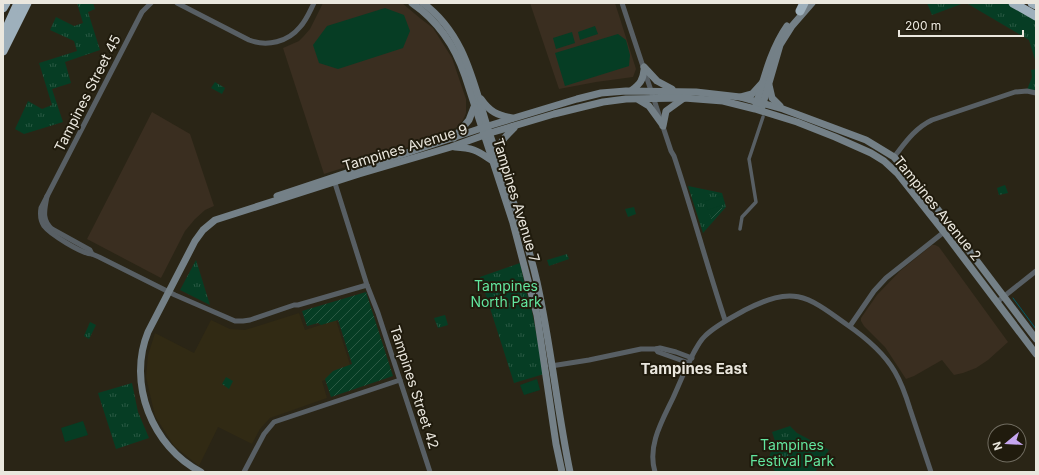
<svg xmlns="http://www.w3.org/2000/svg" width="1039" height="475" viewBox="0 0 1039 475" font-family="Inter,sans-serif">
<defs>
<pattern id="grass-tufts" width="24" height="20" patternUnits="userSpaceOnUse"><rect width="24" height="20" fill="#063d24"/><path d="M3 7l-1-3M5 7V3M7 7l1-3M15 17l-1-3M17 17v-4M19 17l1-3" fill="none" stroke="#2a5943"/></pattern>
<pattern id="garden-furrows" width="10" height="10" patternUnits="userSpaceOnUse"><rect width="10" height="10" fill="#063d24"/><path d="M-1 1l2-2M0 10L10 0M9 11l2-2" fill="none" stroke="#2a5943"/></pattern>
</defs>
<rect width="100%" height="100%" fill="#2a2516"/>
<polygon fill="#312a14" points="299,313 305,330 336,320 352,371 322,381 327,398 270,418 260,429 252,444 218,427 199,466 174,446 155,416 146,377 148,355 155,333 194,353 211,320 230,329 245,330"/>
<g fill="#3a2e20">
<polygon points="323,3 402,3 421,19 433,28 452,58 466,99 466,113 463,120 457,127 447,132 427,139 424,142 324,174 283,48 299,41 303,37 310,29"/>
<polygon points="530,3 615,3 636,69 633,77 596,82 559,89"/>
<polygon points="152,112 190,134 214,206 205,210 195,219 185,231 161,278 87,239"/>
<polygon points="932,245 935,245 939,247 1008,342 988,360 976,368 963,373 954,375 942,360 914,376 906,379 885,347 864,326 861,321 861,318 877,295 900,271"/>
</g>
<g fill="url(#grass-tufts)">
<polygon points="77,3 93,3 95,9 88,12 100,50 65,62 71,83 52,89 63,122 24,134 15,129 28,101 42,109 52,105 39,63 77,51 74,41 50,30 56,17 74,26 83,23"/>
<polygon points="927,3 1008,3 1036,20 1036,63 1029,40 968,4 964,3 932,15"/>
<polygon points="1036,69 1036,93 1027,90 1032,77 1031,70"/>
<polygon points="215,82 225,88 222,94 211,88"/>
<polygon points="1005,185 1008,193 999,195 997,188"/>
<polygon points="688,186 722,193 726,207 703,233"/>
<polygon points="634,207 636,214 628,217 625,209"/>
<polygon points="567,254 569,259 549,266 547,260"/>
<polygon points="196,260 210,305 180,290"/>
<polygon points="520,263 527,295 531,306 544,374 514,383 480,277"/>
<polygon points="445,315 448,325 438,328 434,318"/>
<polygon points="90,322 96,325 89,339 84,336"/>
<polygon points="226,377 233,381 229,389 222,384"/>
<polygon points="132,383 138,412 149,438 116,449 98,393"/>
<polygon points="790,426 797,433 829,450 816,470 817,472 775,472 769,457 775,441 772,432"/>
</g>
<g fill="url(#garden-furrows)">
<polygon points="725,207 712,221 709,212"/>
<polygon points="366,292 393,376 331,397 325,379 333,371 352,364 338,320 321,325 318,323 307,326 302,311"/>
</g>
<g fill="#063d24">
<polygon points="385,8 404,15 410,31 403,48 338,69 319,63 313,45 327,26"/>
<polygon points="595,26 598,34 580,40 578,32"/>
<polygon points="572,32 575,43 556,49 553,38"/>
<polygon points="618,34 626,40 630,55 629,66 565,86 555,53"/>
<polygon points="722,196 725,204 708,210 705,201"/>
<polygon points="537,379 540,390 524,395 520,385"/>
<polygon points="83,421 88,435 65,442 61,428"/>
</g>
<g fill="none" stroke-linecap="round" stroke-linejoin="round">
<polyline stroke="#015b67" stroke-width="1" points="1013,298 1036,329"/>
<polyline stroke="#585f64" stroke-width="3.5" points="740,229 742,217 756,202 749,159 763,117"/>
<g stroke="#585f64" stroke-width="5">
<path d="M177,3L249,40C267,47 288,42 300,27C306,21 310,11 314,3"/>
<path d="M622,3L671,151L674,156C692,210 707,266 725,320"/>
<path d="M894,157C905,143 915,128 932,120L1015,92L1027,91L1036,93"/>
<polyline points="334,180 367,285 378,313 430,472"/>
<path d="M47,196C45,209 41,219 52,229L90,250L92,254L99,257L175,295L235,321H243L250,320L294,305H298L367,285"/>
<path d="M92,254C82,254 50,234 44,226C40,220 40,214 41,208L142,12L151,3"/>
<polyline points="997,302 1036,271"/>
<polyline points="850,326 874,291 886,278 944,232"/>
<polyline points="656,349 658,352 689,363"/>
<polyline points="551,366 589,360 641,349 656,349 660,348 676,352 692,358"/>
<polyline points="244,472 264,434 274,422 400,380"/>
<path d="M655,472C647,446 662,421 673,398C680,383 694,346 705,336C716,325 731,318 745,310C793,286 805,294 846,324C865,337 884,353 895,372C902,384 906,396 910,409C917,430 924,451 931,472"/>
</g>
<g stroke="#748087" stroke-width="7">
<path d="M412,3C438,21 455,46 465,76L513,223L537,315L556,444L562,472"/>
<path d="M423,3C465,34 473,82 488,129C505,179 525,230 537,282C551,345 557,409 570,472"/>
<polyline points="644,67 657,81 672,89"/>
<polyline points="769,85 772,98 780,106"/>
<path d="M632,90C640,84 643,80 644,70"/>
<polyline points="741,97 752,94 762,83"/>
<path d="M481,99C490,112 497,115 512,118"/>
<polyline points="639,100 649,106 662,124"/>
<path d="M756,105C764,78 771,49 787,26"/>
<polyline points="762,107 780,45 792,26 812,3"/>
<polyline points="663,126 666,111 684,98"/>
<polyline points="454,138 469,120 474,107"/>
<path d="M455,147C474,148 477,151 493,161"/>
<path d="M497,154C499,142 506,136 514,128"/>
<polyline points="277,196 488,126 577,99 601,93 626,91 696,92 740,97 783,109 866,140 894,157 933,203 1036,339"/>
<path d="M201,472C152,447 127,383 148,332L195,241L203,230L215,220L359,174L451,147L490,133L554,114L603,102L626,99L684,98L723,101L755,109L797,122L835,137L871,153L884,161L898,174L944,232L1036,354"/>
</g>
<g stroke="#9eb0bc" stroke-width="9">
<polyline points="1013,3 1036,16"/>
<polyline points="1032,3 1036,5"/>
<polyline points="3,8 6,3"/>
<polyline points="800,11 804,3"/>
<polyline points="3,36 18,3"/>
<polyline points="3,51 27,3"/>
</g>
</g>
<g text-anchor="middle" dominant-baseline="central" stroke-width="4" stroke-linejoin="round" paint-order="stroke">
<g font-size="14" fill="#eae7de" stroke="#201b0d">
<text transform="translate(87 93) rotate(-63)">Tampines Street 45</text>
<text transform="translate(405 147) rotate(-17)">Tampines Avenue 9</text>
<text transform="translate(517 200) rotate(73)">Tampines Avenue 7</text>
<text transform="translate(938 208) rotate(51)">Tampines Avenue 2</text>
<text transform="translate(415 387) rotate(72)">Tampines Street 42</text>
</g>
<g font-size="14" fill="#62e69f" stroke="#201b0d">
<text x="506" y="285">Tampines<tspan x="506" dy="16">North Park</tspan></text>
<text x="792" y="444">Tampines<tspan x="792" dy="16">Festival Park</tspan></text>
</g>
<g font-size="15" font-weight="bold" fill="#eae7de" stroke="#201b0d">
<text x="694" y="368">Tampines East</text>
</g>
</g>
<rect width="1039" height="475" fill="none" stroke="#eae7de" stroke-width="8"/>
<g transform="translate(1007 443) rotate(252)"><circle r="19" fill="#201b0d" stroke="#716d61"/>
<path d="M0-3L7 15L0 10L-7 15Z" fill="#c6a6f0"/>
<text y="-6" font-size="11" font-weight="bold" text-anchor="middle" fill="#eae7de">N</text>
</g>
<path d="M899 30v6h124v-6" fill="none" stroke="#eae7de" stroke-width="2"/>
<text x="905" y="30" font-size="12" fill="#eae7de" stroke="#201b0d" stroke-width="3" paint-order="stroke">200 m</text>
</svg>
